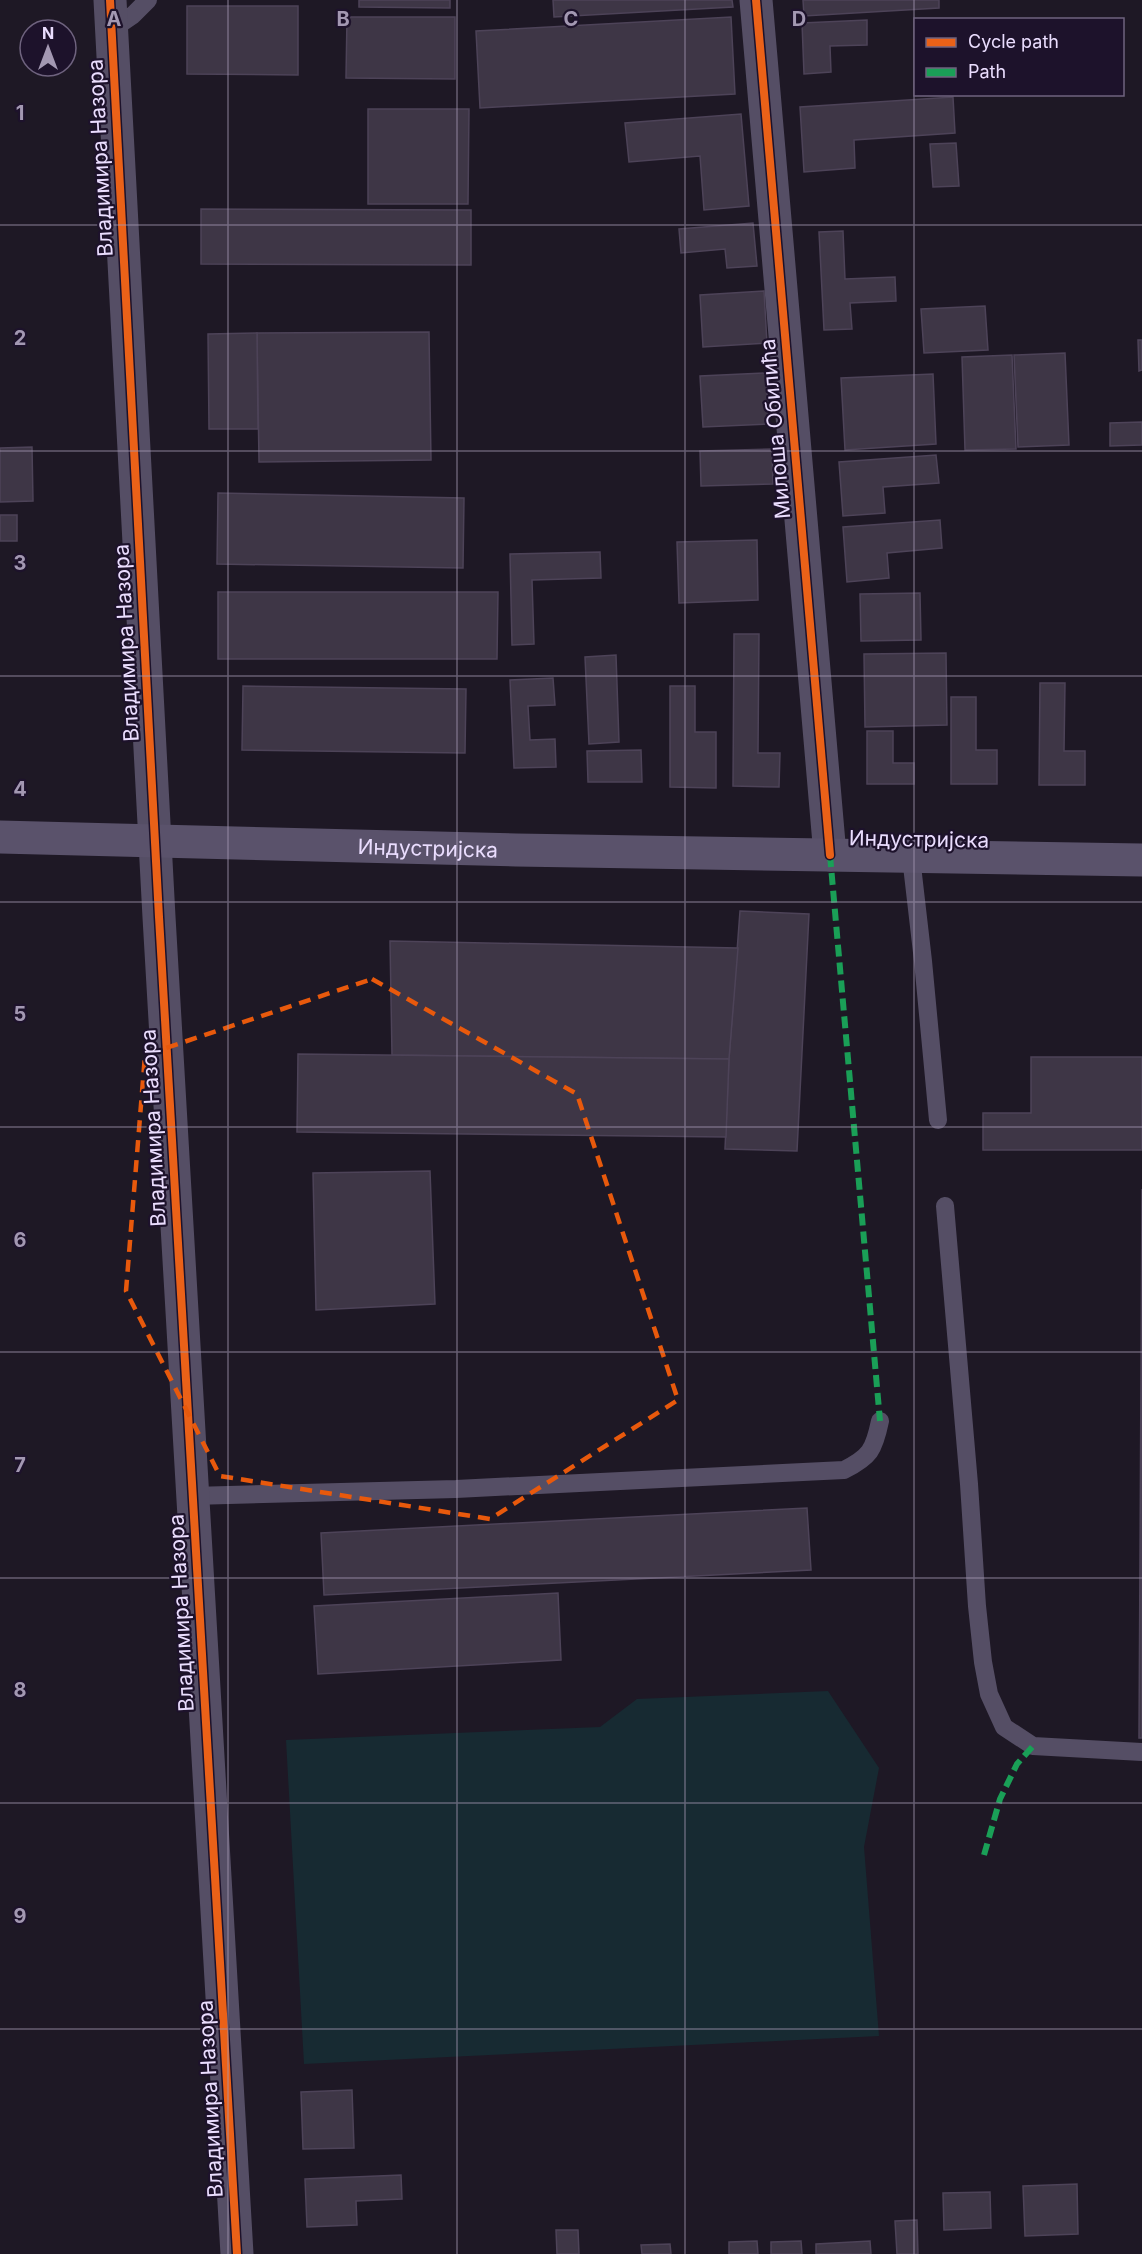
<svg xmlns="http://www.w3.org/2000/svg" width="1142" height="2254" viewBox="0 0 1142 2254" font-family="Inter,sans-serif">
<rect width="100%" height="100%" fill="#1e1825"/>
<polygon fill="#172a32" points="828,1691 879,1768 864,1847 879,2036 304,2064 286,1740 600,1727 637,1699"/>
<g fill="#3e3646" stroke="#4d4358" stroke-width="1.5">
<polygon points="359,0 450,0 450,8 359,7"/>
<polygon points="553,0 732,0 733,7 554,17"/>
<polygon points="803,0 939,0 939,8 804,16"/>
<polygon points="187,6 298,6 298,75 187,74"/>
<polygon points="347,17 455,17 455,79 346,78"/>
<polygon points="731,17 735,94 480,108 476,31"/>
<polygon points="867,20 867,45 830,46 831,72 804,74 802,23"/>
<polygon points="953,97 955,133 854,140 855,168 804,172 800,107"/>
<polygon points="368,109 469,109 468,204 368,204"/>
<polygon points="741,114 749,206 704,210 700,156 629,162 625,123"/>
<polygon points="956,143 959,186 933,187 930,144"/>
<polygon points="201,209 471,210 471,265 201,264"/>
<polygon points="753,223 757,266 727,268 725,249 681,253 679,229"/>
<polygon points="843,231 845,279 895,277 896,301 850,303 852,329 824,330 819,232"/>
<polygon points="764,291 767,343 703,347 700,295"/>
<polygon points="985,306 988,350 924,353 921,309"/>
<polygon points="429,332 431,460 259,462 257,333"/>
<polygon points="257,333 258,429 209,429 208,334"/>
<polygon points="1138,340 1142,340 1142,370 1139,371"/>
<polygon points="1065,353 1069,445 1018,447 1014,355"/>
<polygon points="1012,355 1016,449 965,450 962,357"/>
<polygon points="766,373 769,424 703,427 700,376"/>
<polygon points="933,374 936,444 845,450 841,378"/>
<polygon points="1142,422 1142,445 1110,446 1110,423"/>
<polygon points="32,447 33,501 0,502 0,448"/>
<polygon points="772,449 773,484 701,486 700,451"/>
<polygon points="936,455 939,483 883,487 885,513 843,516 839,462"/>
<polygon points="218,493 464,498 463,568 217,564"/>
<rect x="0" y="515" width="17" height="26"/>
<polygon points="940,520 942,548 887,553 889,578 847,582 843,527"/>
<polygon points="757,540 758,600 679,603 677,542"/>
<polygon points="600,552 601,578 532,580 534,644 512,645 510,554"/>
<polygon points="218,592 498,592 497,659 218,659"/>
<polygon points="920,593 921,640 861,641 860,594"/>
<polygon points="734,634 759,634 758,753 780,753 779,787 733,786"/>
<polygon points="946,653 947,725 865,727 864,654"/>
<polygon points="616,655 619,742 589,744 585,657"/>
<polygon points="553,678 555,705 528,706 530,740 555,739 556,767 514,768 510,680"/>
<polygon points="1040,683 1065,683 1064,751 1085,751 1085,785 1039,785"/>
<polygon points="243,686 466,689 465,753 242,750"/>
<polygon points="670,686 695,686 695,732 716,732 716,788 670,787"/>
<polygon points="951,697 976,697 976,750 997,750 997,784 951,784"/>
<polygon points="867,731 893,731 893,763 914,763 914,784 867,784"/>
<polygon points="641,750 642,782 588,782 587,751"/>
<polygon points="740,911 809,914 797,1151 725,1149 729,1059"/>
<polygon points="390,941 738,948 729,1059 392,1055"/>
<polygon points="298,1054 729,1059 726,1137 297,1132"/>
<polygon points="1031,1057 1142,1057 1142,1150 983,1150 983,1113 1031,1113"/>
<polygon points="430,1171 435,1304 316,1310 313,1173"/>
<polygon points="1142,1189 1142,1738 1139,1738"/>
<polygon points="807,1508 811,1570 324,1595 321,1533"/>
<polygon points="558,1593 561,1660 318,1674 314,1606"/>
<polygon points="352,2090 354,2148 303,2149 301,2092"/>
<polygon points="401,2175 402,2199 356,2201 357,2225 307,2227 305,2179"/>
<polygon points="1077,2184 1078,2234 1025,2236 1023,2186"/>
<polygon points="990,2192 991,2228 944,2230 943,2193"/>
<polygon points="917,2220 918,2254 897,2254 895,2221"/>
<polygon points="556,2230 578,2230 579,2254 557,2254"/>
<polygon points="757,2241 758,2254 729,2254 729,2242"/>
<polygon points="801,2241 802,2254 771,2254 771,2242"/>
<polygon points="870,2241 871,2254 816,2254 816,2244"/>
<polygon points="670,2244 671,2254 642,2254 641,2245"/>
</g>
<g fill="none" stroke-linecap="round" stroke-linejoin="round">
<g stroke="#554e65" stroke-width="18">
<polyline points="111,30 133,15 148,0"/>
<polyline points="911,857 923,961 938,1120"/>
<polyline points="945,1206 969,1484 977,1606 983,1662 989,1694 1004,1727 1033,1746 1142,1752"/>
<path d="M192,1496L456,1489L844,1470C870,1457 874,1450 880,1421"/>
</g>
<polyline stroke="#554e65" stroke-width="33" points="756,0 830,855"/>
<polyline stroke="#554e65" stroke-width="33" points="110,0 159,917 237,2254"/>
<path stroke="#5a526b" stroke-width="33" id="s1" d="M0,837L516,850L1142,860"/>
<g stroke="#1a9f57" stroke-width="6" stroke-dasharray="12 6" stroke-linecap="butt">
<polyline points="830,855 880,1421"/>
<polyline points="984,1855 1000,1799 1017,1764 1033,1746"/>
</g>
<defs>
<g id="cycleway">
<polyline points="110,0 159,917 237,2254"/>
<polyline points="756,0 830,855"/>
</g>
</defs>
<use href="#cycleway" stroke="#1d122b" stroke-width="11"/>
<use href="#cycleway" stroke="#ea6118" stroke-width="8"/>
</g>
<path fill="none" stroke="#e8590c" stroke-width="4.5" stroke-dasharray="12 8" stroke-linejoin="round" d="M372,979L577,1094L678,1400L490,1519L220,1476L126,1291L145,1055Z"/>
<path fill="none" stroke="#a398b2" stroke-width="1.5" stroke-opacity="0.55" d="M228,0V2254M457,0V2254M685,0V2254M914,0V2254M0,225H1142M0,451H1142M0,676H1142M0,902H1142M0,1127H1142M0,1352H1142M0,1578H1142M0,1803H1142M0,2029H1142"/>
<g text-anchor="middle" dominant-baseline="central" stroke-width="4.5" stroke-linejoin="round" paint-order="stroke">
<g font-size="21" fill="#eaddfe" stroke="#1d122b">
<text transform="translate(100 158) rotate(-93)">Владимира Назора</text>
<text transform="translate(775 429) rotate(-95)">Милоша Обилића</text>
<text transform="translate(126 643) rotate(-93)">Владимира Назора</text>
<text transform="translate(919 839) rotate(1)">Индустријска</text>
<text stroke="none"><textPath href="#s1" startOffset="428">Индустријска</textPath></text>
<text transform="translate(153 1128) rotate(-93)">Владимира Назора</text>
<text transform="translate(181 1613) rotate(-93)">Владимира Назора</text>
<text transform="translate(210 2099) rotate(-93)">Владимира Назора</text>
</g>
</g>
<g font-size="20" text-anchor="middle" font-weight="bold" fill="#a398b2" stroke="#1d122b" stroke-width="4.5" stroke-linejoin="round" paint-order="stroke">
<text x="114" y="26">A</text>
<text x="343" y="26">B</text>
<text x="571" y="26">C</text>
<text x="799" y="26">D</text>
<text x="20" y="120">1</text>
<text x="20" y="345">2</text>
<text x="20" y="570">3</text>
<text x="20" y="796">4</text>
<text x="20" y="1021">5</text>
<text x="20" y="1247">6</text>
<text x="20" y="1472">7</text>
<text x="20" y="1697">8</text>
<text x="20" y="1923">9</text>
</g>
<rect x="914" y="18" width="210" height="78" fill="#1d122b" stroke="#6f637f" stroke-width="1.5"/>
<rect x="926" y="38" width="30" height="9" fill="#ea6118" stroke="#6f637f" stroke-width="1.5"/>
<text x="968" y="48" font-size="18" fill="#eaddfe">Cycle path</text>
<rect x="926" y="68" width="30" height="9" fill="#1a9f57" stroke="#6f637f" stroke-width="1.5"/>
<text x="968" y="78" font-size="18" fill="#eaddfe">Path</text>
<g transform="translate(48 48)"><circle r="28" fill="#1d122b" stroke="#6f637f" stroke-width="1.5"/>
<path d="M0-4.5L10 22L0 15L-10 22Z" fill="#a398b2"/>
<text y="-9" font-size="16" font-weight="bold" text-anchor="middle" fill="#eaddfe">N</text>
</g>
</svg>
